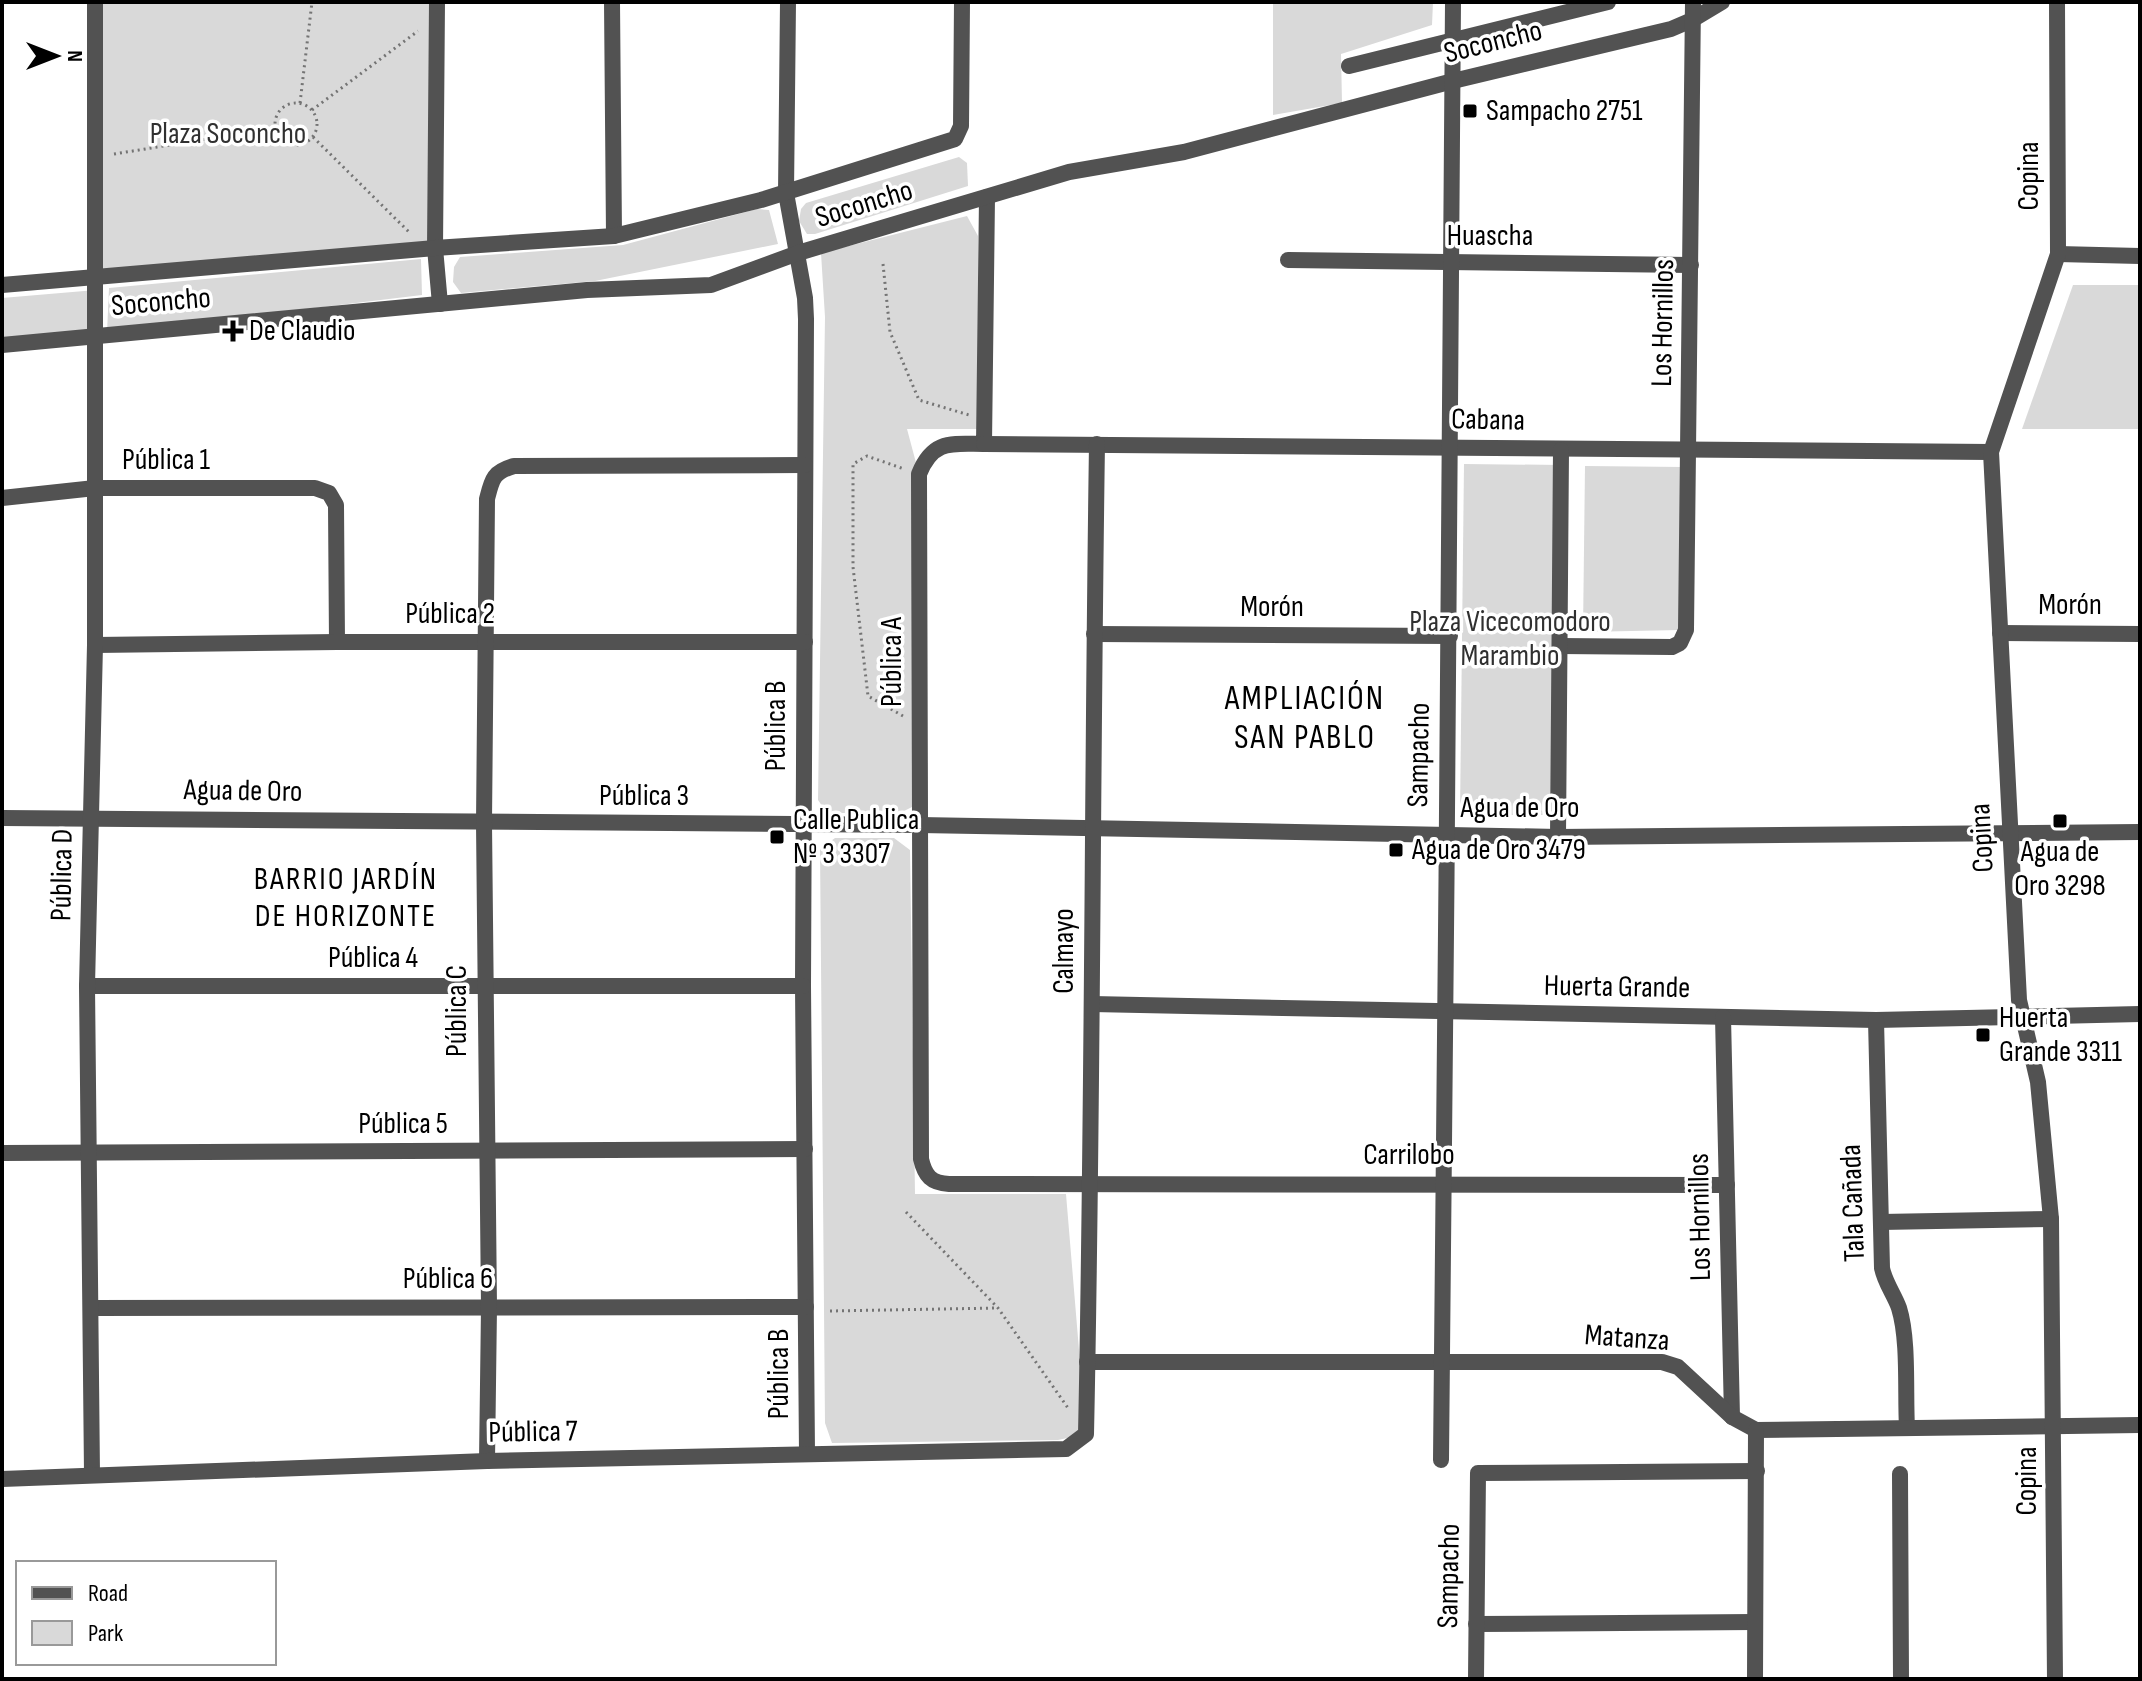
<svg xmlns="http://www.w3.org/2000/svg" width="2142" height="1681" viewBox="0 0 2142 1681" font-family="'Sofia Sans Condensed',sans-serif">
<rect width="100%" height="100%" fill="#fff"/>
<g fill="#d9d9d9">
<polygon points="95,2 437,2 435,248 94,277"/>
<polygon points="1273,2 1433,2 1432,25 1341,54 1342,103 1273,115"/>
<polygon points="959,157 967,163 968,186 815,234 807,234 799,221 801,209 806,203"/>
<polygon points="757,209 769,210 778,244 595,281 461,293 453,282 454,267 460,257 623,245"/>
<polygon points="967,216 978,236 978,429 907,429 919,474 912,807 900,813 827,813 818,800 825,317 821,253"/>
<polygon points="421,259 422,295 107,333 109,288"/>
<polygon points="2073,285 2140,285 2140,429 2022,429"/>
<polygon points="96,290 96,331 2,340 2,298"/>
<polygon points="1464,464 1561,465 1558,815 1460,815"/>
<polygon points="1585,466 1683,467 1680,630 1583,632"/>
<polygon points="835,838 894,838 910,850 915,1194 1066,1194 1086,1434 1058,1440 832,1443 825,1423 820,849"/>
</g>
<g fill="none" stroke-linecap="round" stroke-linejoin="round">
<g stroke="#747474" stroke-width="3" stroke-dasharray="2 4" stroke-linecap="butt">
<polyline points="300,103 312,2"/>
<circle cx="296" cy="124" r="21"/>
<polyline points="312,110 418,31"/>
<polyline points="313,137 410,233"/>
<polyline points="114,154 276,128"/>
<polyline points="883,264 890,332 919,400 969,415"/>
<polyline points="903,716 868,696 853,567 853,464 867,456 904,469"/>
<polyline points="906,1212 998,1308 1068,1408"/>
<polyline points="830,1311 998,1308"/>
</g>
<g stroke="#525252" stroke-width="16">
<polyline points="437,2 435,248 440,304"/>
<polyline points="612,2 614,236"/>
<polyline points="788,2 786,193 805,298 806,319 803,986 807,1453"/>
<polyline points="1349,66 1608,2"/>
<path d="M987,197L984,444C952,444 933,439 919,474L921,1159C925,1176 931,1183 949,1184L1727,1185"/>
<polyline points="2058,254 2140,256"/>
<polyline points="1288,260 1691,265"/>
<polyline points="2,285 435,248 614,236 761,200 955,139 961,126 962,2"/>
<polyline points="2,345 587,290 711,285 798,253 1069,172 1184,152 1453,81 1671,29 1692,20 1722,2"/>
<polyline points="984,444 1991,452"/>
<polyline points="2,498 95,488 315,488 329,493 336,505 337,642"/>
<polyline points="2000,633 2140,634"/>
<polyline points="1094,634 1450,636"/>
<polyline points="95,645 337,642 805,642"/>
<polyline points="1560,646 1672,647 1680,643 1686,630 1693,2"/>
<polyline points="2,818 920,825 1558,837 2140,832"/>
<polyline points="1558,837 1561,450"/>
<polyline points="87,986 803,986"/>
<polyline points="1092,1004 1876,1020 2140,1014"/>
<polyline points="1723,1017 1732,1417"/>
<path d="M1876,1020L1882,1268C1885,1283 1894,1294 1899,1308C1909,1340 1905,1393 1907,1428"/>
<polyline points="2,1153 805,1149"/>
<polyline points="1881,1222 2051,1219"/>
<polyline points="91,1308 806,1307"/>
<polyline points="1087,1362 1662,1362 1678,1367 1732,1417 1756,1430 2140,1425"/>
<path d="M1441,1460C1444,974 1453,488 1453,2"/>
<path d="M487,1461L489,1307L484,823L487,499C492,479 493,472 514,466L805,465"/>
<polyline points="92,1474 87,986 95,645 95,2"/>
<polyline points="1900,1474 1901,1679"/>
<path d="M2,1479L487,1461L1066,1449L1086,1434C1093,1104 1092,774 1097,444"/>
<polyline points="1476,1624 1755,1622"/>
<polyline points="1476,1679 1478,1473 1757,1471"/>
<polyline points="1755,1679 1756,1430"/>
<polyline points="2055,1679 2051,1219 2038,1082 2019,1000 1991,452 2058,254 2057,2"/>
</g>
</g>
<g fill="#000" stroke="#fff" stroke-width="3">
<rect x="1462" y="103" width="16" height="16" rx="4"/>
<path d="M229 319h8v8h8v8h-8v8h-8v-8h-8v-8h8z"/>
<rect x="2052" y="813" width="16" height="16" rx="4"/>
<rect x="769" y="829" width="16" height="16" rx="4"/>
<rect x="1388" y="842" width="16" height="16" rx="4"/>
<rect x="1975" y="1027" width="16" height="16" rx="4"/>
</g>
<g text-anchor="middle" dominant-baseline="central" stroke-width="7" stroke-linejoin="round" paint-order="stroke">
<g font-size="30" fill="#000" stroke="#fff">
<text transform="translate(1493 42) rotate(-14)">Soconcho</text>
<text transform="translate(2029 176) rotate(-90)">Copina</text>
<text transform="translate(864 204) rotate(-17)">Soconcho</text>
<text x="1490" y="236">Huascha</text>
<text transform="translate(161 302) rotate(-5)">Soconcho</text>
<text transform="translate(1663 323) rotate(-89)">Los Hornillos</text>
<text transform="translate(1488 420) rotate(1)">Cabana</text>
<text x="166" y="460">Pública 1</text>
<text x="2070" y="605">Morón</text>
<text x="1272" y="607">Morón</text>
<text x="450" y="614">Pública 2</text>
<text transform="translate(892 662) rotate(-90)">Pública A</text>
<text transform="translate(776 726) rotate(-90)">Pública B</text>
<text transform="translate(1419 755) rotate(-89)">Sampacho</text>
<text transform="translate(243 791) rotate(1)">Agua de Oro</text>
<text x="644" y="796">Pública 3</text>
<text x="1520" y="808">Agua de Oro</text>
<text transform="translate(1982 838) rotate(-93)">Copina</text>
<text transform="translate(62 875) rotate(-89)">Pública D</text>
<text transform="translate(1064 951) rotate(-90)">Calmayo</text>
<text x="373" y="958">Pública 4</text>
<text transform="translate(1617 987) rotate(1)">Huerta Grande</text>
<text transform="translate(457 1011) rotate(-90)">Pública C</text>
<text x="403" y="1124">Pública 5</text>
<text x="1409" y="1155">Carrilobo</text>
<text transform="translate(1853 1203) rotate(-92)">Tala Cañada</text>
<text transform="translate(1700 1217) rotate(-91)">Los Hornillos</text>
<text x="448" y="1279">Pública 6</text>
<text transform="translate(1627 1338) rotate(4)">Matanza</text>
<text transform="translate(779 1374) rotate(-90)">Pública B</text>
<text transform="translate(533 1432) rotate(-1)">Pública 7</text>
<text transform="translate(2027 1481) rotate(-90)">Copina</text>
<text transform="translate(1449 1576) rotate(-89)">Sampacho</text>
</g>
<g font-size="30" fill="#000" stroke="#fff" text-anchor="start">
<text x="1486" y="111">Sampacho 2751</text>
<text x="249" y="331">De Claudio</text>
<text x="793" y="820">Calle Publica<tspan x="793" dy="34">Nº 3 3307</tspan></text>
<text x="1412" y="850">Agua de Oro 3479</text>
<text x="2060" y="852" text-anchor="middle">Agua de<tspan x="2060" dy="34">Oro 3298</tspan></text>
<text x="1999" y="1018">Huerta<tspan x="1999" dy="34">Grande 3311</tspan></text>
</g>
<g font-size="30" fill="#303030" stroke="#fff">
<text x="228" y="134">Plaza Soconcho</text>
<text x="1510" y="622">Plaza Vicecomodoro<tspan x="1510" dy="34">Marambio</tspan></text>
</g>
<g font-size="32" letter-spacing="2" fill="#000" stroke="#fff">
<text x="346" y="879">BARRIO JARDÍN<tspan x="346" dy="37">DE HORIZONTE</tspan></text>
</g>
<g font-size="34" letter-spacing="2" fill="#000" stroke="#fff">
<text x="1305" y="698">AMPLIACIÓN<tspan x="1305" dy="39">SAN PABLO</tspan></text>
</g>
</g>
<rect width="2142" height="1681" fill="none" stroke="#000000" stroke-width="8"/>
<rect x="16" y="1561" width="260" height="104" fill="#ffffff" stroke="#999999" stroke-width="2"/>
<rect x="32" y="1587" width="40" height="12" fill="#525252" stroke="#999999" stroke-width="2"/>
<text x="88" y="1601" font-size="24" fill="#000000">Road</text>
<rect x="32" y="1621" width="40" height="24" fill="#d9d9d9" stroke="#999999" stroke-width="2"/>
<text x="88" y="1641" font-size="24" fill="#000000">Park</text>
<g transform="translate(56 56) rotate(90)" stroke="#ffffff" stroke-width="6" paint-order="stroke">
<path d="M0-6L14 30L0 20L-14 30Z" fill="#000000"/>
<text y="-12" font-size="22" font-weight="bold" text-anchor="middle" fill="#000000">N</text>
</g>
</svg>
